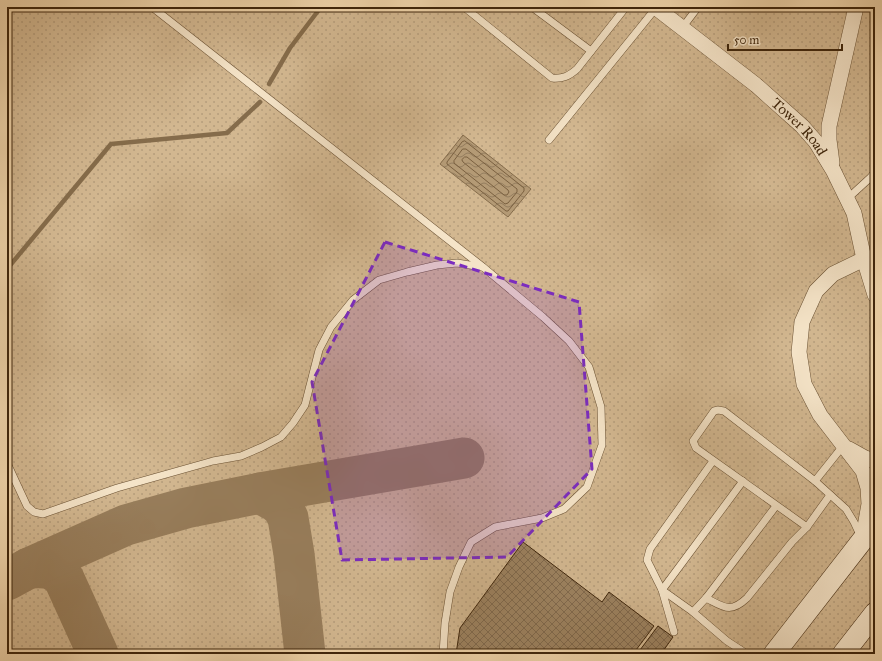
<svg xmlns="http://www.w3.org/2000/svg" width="882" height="661" viewBox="0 0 882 661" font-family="'IM FELL Great Primer',serif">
<defs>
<pattern id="grass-dots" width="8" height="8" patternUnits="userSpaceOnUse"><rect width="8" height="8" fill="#d2b790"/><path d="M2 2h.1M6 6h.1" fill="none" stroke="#b59d7b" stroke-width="1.8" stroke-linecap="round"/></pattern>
<pattern id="water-waves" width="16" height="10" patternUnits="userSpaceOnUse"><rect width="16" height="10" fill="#b49a75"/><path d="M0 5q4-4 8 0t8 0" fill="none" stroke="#947d5e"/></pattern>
<pattern id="building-cross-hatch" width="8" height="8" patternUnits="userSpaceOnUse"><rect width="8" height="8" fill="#9b815f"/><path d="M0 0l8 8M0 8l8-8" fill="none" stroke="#80694d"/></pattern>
</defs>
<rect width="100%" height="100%" fill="#f0d5ab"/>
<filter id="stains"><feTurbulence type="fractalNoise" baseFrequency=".005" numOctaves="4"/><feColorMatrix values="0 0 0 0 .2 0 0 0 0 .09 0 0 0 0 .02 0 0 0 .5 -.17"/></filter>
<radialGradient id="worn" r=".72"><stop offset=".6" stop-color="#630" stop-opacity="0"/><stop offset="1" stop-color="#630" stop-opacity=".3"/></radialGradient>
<rect fill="url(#grass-dots)" stroke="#886e4e" x="7" y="7" width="868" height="647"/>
<polygon fill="url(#water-waves)" stroke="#856c4b" points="463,135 531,189 508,217 440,164"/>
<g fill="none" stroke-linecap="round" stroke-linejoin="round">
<g stroke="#7a6040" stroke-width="1">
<polygon points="465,141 524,188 524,191 508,211 506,211 447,164 447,162 462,142"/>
<polygon points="463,149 466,149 517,189 517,192 508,203 505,204 454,163 454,161"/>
<polygon points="465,157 467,157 508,190 509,192 507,195 504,195 463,162 462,160"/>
</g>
<g stroke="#856c4b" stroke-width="4.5">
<polyline points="269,84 290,48 321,7"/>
<polyline points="7,269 111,144 227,133 260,102"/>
</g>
<g stroke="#987e5c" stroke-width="41">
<polyline points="260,493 276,502 283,508 288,518 294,554 305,654"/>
<path d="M29,568C45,567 53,567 64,579L98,654"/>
<polyline points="7,580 29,568 126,525 186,508 260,493 464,458"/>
</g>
</g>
<g fill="url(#building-cross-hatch)" stroke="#3f260c">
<polygon points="523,542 602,602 609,592 654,626 633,654 456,654 460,628"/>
<polygon points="658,626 673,637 661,654 637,654"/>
</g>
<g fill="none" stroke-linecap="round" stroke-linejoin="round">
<defs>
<g id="lane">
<polyline points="152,7 483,267 543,317 569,341 589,367 601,407 602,445 587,487 564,509 542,518 495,527 471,542 459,567 450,592 445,623 443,654"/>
<path d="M464,7L552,78C563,79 569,76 577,69L626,7"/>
<polyline points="532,7 591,51"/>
<polyline points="682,28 698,7"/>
<polyline points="549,140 656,8"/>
<polyline points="847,199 871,177 875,172"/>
<polyline points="713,461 650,549 647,560 662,590 693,612 727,641 747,654"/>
<polyline points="7,463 27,506 34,512 43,514 117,488 213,461 241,456 262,447 281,437 293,423 305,405 319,350 331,327 353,300 379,280 407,272 437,265 457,263 482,267"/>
<polyline points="815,481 846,509 854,522 861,537"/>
<polyline points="807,527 830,495"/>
<path d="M706,598C724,607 730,614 747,598L792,542L807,527L696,448L693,441L714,411L718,410L724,411L815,481L843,446"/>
<polyline points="693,612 706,598 776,506"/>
<polyline points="674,632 662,590 743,481"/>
</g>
<g id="street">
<path id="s1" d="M655,7L756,85L802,126L816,142L833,170L854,213L864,259L875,295"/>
<polyline points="832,163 829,140 829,126 856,7"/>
<polyline points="849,449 865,458 875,461"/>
<polyline points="863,538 869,504 868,488 863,471 820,415 804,384 799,352 802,322 816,291 833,274 864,259"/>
</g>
<g id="secondary">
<polyline points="774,654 875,524"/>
<polyline points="843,654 875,613"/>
</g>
</defs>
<use href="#lane" stroke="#6b5234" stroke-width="8"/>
<use href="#street" stroke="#6b5234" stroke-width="16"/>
<use href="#secondary" stroke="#3f260c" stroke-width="22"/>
<use href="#lane" stroke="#f5e4c8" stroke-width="7"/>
<use href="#street" stroke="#f5e4c8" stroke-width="15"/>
<use href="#secondary" stroke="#f5e4c8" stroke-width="21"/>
</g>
<path fill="#7b2cbf" fill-opacity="0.2" stroke="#7b2cbf" stroke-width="3" stroke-dasharray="8 5" stroke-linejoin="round" d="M385,242L579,302L592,469L507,557L342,560L312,382Z"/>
<g text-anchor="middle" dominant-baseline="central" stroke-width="4" stroke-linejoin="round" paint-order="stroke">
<g font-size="15" fill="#3f260c" stroke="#f5e4c8">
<text stroke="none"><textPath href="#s1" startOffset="188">Tower Road</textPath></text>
</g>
</g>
<rect width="882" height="661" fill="none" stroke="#f0d5ab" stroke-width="24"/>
<rect x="8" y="8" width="866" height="645" fill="none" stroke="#3f260c" stroke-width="2"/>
<rect x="12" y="12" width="858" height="637" fill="none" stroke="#3f260c"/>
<path d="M728 44v6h114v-6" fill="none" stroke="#3f260c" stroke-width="2"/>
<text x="734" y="44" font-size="12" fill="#3f260c" stroke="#f5e4c8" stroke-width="3" paint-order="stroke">50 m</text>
<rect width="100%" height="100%" filter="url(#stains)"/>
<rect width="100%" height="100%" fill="url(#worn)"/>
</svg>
